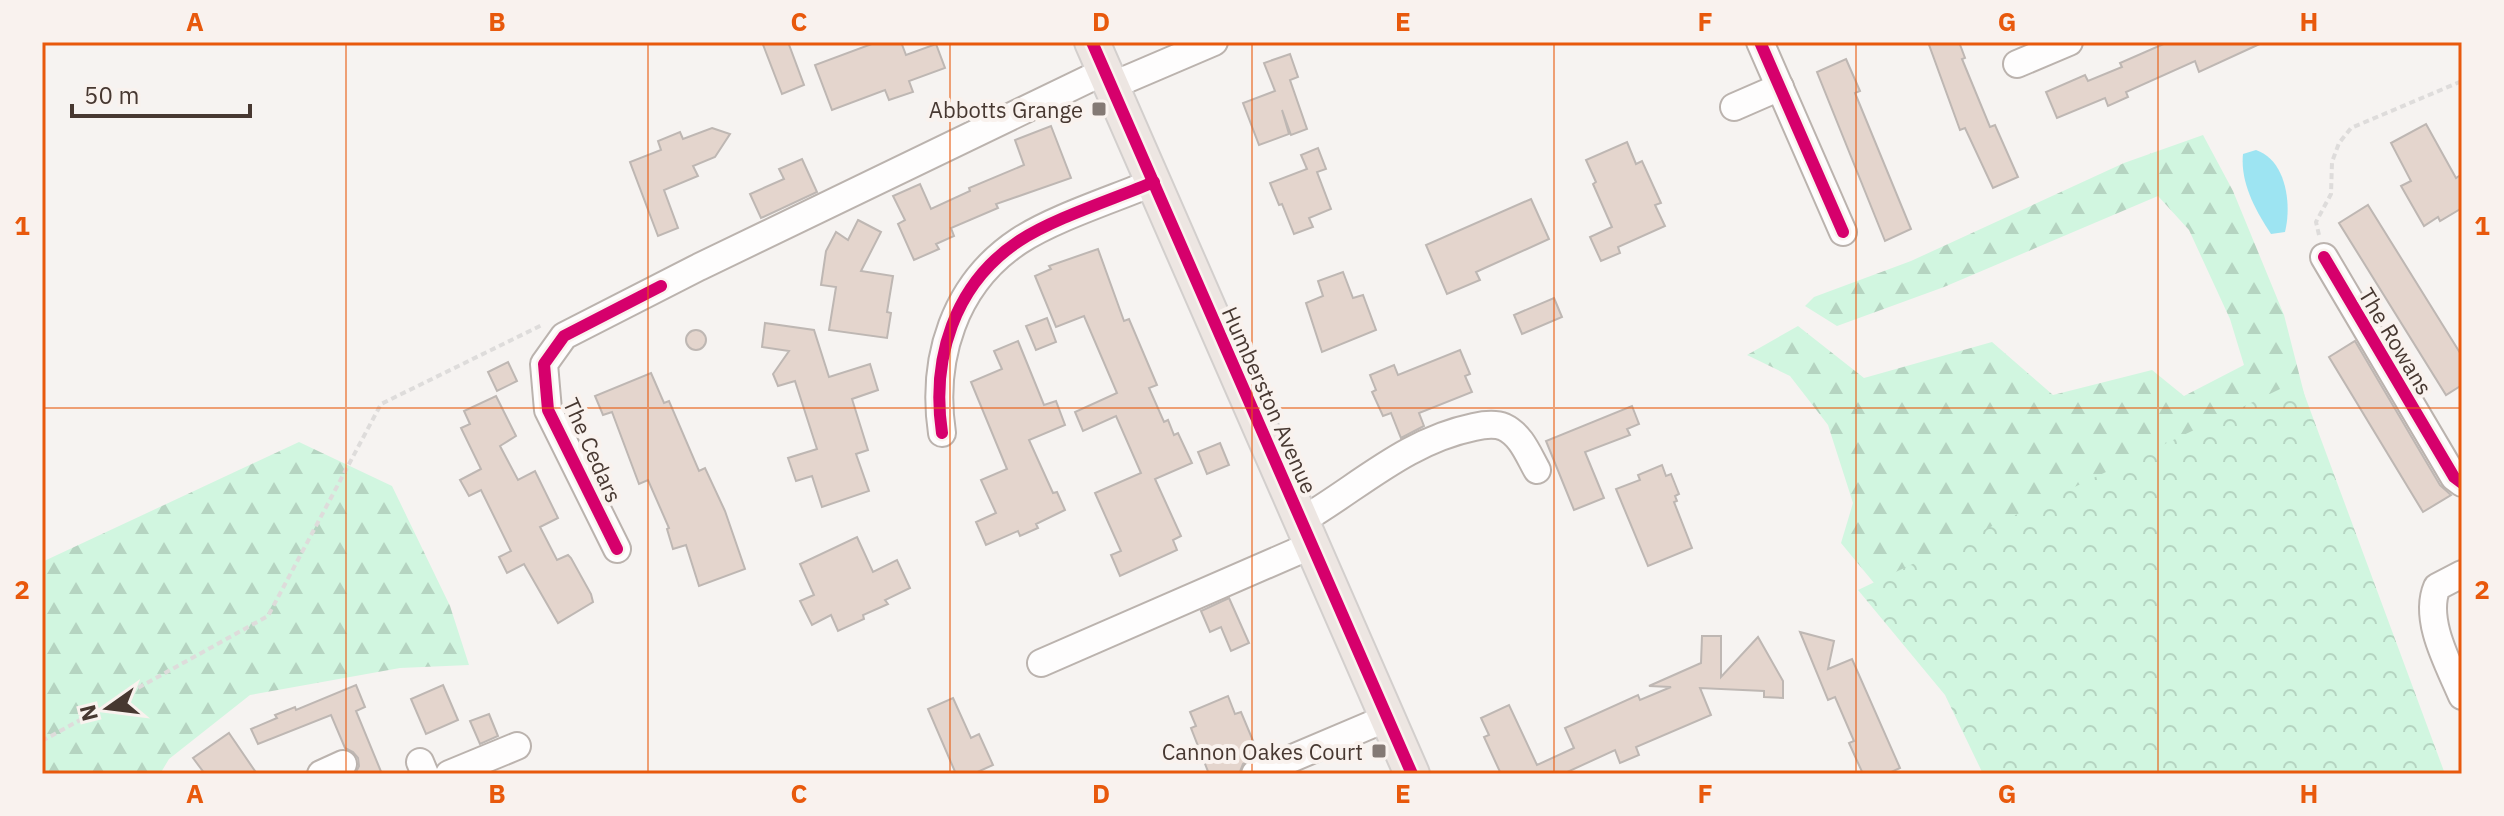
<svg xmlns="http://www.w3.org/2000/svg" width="2504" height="816" viewBox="0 0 2504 816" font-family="'IBM Plex Sans',sans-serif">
<defs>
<pattern id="forest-firs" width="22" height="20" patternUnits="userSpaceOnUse" patternTransform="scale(2)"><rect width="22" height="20" fill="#d1f6e0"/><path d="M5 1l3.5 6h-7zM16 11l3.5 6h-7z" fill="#b5d4c1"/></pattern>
<pattern id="park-crowns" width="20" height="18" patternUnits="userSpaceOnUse" patternTransform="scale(2)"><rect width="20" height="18" fill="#d1f6e0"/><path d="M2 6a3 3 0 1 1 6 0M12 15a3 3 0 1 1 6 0" fill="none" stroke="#b5d4c1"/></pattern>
</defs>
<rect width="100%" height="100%" fill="#f6f3f1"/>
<g fill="url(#forest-firs)">
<polygon points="2203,135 2233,191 2284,315 2330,495 1907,623 1841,543 1853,503 1828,425 1790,376 1747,355 1798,326 1864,378 1992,342 2053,395 2152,370 2184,396 2244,365 2230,319 2189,230 2158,196 1944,287 1837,326 1805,306 1814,297 1911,261 2124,163"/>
<polygon points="299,442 392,486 450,606 469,665 400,668 250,695 169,759 160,774 42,774 42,562"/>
</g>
<polygon fill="url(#park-crowns)" points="2299,380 2445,774 1983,774 1945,695 1858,590"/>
<path fill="#9de4f2" d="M2256,150C2286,160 2292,204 2285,232L2271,234C2256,211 2240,183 2243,154Z"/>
<g fill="#e4d5cd" stroke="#beb7b3" stroke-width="2">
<polygon points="762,42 788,42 804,85 782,94"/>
<polygon points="877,42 901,42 906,55 936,44 945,68 909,81 913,92 889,100 885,90 832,110 815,65"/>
<polygon points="1928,42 1959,42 1965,58 1962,59 1990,127 1995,125 2018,177 1993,188 1965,128 1960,130"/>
<polygon points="2168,42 2264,42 2199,72 2195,61 2126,92 2128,97 2108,106 2105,98 2057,118 2046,92 2085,75 2088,81 2122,67 2120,63"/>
<polygon points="1290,54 1298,77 1290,80 1307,129 1291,135 1282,110 1289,134 1259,145 1243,103 1275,91 1264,63"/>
<polygon points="1846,59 1860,91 1855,93 1911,229 1885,241 1817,72"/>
<polygon points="2426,124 2456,178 2462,174 2462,208 2440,221 2438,217 2424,226 2401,186 2411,181 2391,143"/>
<polygon points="1051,126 1071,178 996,204 998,208 951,228 954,236 936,244 939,249 914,260 898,224 905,220 893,196 920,184 931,209 970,191 969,188 1024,165 1015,140"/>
<polygon points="712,128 730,134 715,157 693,166 698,176 664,190 678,228 658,236 630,162 661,150 658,141 680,132 683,139"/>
<polygon points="1627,142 1636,164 1642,161 1661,203 1655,205 1665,226 1618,247 1620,253 1601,261 1590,237 1612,227 1593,184 1596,182 1586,160"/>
<polygon points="1318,148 1326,169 1317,172 1331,209 1309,218 1313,227 1294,234 1282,204 1279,205 1270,183 1307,169 1301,155"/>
<polygon points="802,159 817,192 761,218 750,194 784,179 779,169"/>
<polygon points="1531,199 1549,239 1487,267 1476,272 1480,280 1447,294 1426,245"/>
<polygon points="2368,205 2462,356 2462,385 2446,395 2339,223"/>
<polygon points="858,220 881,232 861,271 893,276 887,312 891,313 887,338 829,330 836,287 821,285 826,251 836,232 848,240"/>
<polygon points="1098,249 1124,321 1129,319 1157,385 1149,388 1164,422 1168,420 1174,435 1178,433 1192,463 1155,479 1181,536 1173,540 1177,550 1120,576 1111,555 1121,551 1095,493 1141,473 1116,416 1083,431 1075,412 1117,393 1084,316 1056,327 1035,276 1051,269 1049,266"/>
<polygon points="1343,272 1353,298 1363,295 1376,330 1322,352 1306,303 1323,296 1318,281"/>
<polygon points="1554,298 1562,317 1522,334 1514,315"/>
<polygon points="1047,318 1056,342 1036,350 1026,326"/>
<polygon points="765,323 814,330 829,377 870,364 878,390 852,399 868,450 856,454 869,491 822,507 812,476 796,481 788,458 817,449 795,381 778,386 773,374 789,351 762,347"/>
<circle cx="696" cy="340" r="10"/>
<polygon points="1018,341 1044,405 1056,401 1065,425 1029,440 1053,493 1057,492 1065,510 1036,524 1038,528 1020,536 1018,531 986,545 976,522 996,513 981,480 1007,469 971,382 1002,369 994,351"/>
<polygon points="2355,341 2440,485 2451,495 2423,512 2329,357"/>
<polygon points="1460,350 1470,374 1465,376 1472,392 1419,413 1424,426 1401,438 1391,413 1383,416 1372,392 1376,390 1370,375 1394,365 1398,375"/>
<polygon points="508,362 517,381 497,391 488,372"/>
<polygon points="651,373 664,403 669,401 699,471 705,468 725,511 745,569 699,586 686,545 673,549 667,529 669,528 648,480 639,484 612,412 603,415 595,396"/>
<polygon points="496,396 516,436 500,446 518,480 535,471 558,518 540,527 557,560 568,555 571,558 591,594 593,602 558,623 524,564 507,573 499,557 511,551 481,490 469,496 460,480 481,469 461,428 470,424 464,411"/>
<polygon points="1632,406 1639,424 1627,429 1630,435 1585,452 1604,498 1574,510 1546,441"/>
<polygon points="1220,443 1229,465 1207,474 1198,452"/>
<polygon points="1662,465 1666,476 1671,474 1679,494 1675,496 1677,501 1674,502 1692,548 1648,566 1616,489 1640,480 1638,475"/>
<polygon points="857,537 873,572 897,560 910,588 885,600 888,604 863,615 864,619 838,631 831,615 812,625 800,601 814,595 800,564"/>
<polygon points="1229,598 1249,643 1231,651 1221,627 1210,632 1201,611"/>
<polygon points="1800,632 1834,641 1828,669 1852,659 1900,768 1887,774 1863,774 1849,743 1854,741 1835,697 1828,700"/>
<polygon points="1702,636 1721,636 1721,677 1758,637 1783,681 1783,698 1764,697 1764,691 1700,688 1711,715 1636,747 1639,755 1620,763 1615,750 1563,774 1501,774 1484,737 1489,735 1481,718 1509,705 1537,765 1574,748 1565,728 1638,695 1640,700 1671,687 1649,686 1701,663"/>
<polygon points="356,685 365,707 356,711 382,774 355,774 359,766 358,758 353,752 345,748 331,715 258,744 251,729 277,718 275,715 295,707 296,710"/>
<polygon points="443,685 458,720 426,734 411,699"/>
<polygon points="1228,696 1235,714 1241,712 1259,755 1243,764 1239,774 1209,774 1191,728 1196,726 1190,712"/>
<polygon points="953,698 971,738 979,734 993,765 973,774 956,774 928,709"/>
<polygon points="489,714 498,736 480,744 470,721"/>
<polygon points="229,733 257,774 205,774 193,758"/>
</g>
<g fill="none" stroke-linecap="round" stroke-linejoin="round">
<defs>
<g id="minor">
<polyline points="1760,42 1843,232"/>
<polyline points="2017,64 2069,42"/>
<polyline points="1111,86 1214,42"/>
<polyline points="1734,107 1780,87"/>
<polyline points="2324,257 2454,477 2462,483"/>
<path d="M942,433C931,359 954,284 1019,241C1054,218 1114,199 1154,182"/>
<path d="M1301,521C1359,487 1406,441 1474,427C1483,425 1494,423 1504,427C1521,435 1528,454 1537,470"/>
<polyline points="617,549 548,410 544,364 564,336 699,267 1105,71"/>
<path d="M2462,574L2437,587C2423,620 2449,665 2462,696"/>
<polyline points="1041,663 1312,545"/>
<polyline points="420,762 425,774"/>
<polyline points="321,774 343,764"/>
<polyline points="449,774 517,746"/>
<polyline points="1255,774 1387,718"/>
</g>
<polyline id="major" points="1092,42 1412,774"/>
</defs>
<use href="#minor" stroke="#bbb3ae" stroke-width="30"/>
<use href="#major" stroke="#d3cfcd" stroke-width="38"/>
<g stroke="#dedcdb" stroke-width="4" stroke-dasharray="6 4" stroke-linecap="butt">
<polyline points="2319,235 2316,222 2331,194 2332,162 2339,143 2351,128 2462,81"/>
<polyline points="42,741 268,616 381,404 542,325"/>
</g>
<use href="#minor" stroke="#fefdfd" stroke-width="26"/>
<use href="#major" stroke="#ede6e2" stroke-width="34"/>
<defs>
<g id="cycleway">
<polyline points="1092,42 1412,774"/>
<polyline points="1760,42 1843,232"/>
<polyline points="2324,257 2454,477 2462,483"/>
<path d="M942,433C931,359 954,284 1019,241C1054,218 1114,199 1154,182"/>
<polyline points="617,549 548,410 544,364 564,336 661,286"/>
</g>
</defs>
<use href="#cycleway" stroke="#f9f2ee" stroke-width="17"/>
<use href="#cycleway" stroke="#d6006c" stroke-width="12"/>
</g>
<path fill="none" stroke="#e8590c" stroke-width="2" stroke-opacity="0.55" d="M346,42V774M648,42V774M950,42V774M1252,42V774M1554,42V774M1856,42V774M2158,42V774M42,408H2462"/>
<g fill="#847974" stroke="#f9f2ee" stroke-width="3">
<rect x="1091" y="101" width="16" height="16" rx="4"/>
<rect x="1371" y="743" width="16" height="16" rx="4"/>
</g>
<g text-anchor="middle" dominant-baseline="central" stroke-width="8" stroke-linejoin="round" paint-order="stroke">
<g font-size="22" fill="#473831" stroke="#f9f2ee" text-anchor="end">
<text x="1083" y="109">Abbotts Grange</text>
<text x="1363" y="751">Cannon Oakes Court</text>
</g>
<g font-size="22" fill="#473831" stroke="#f9f2ee">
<text transform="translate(2396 341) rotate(59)">The Rowans</text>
<text transform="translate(1270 400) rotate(66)">Humberston Avenue</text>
<text transform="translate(593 450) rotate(66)">The Cedars</text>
</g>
</g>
<rect width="2504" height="816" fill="none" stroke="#f9f2ee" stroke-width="88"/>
<g transform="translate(108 708) rotate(256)" stroke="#f9f2ee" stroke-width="6" paint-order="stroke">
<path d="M0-6L14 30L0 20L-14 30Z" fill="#473831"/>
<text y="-12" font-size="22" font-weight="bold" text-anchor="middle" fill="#473831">N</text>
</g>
<path d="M72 104v12h178v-12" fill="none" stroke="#473831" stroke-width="4"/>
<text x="84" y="104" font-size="24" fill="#473831" stroke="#f9f2ee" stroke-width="6" paint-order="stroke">50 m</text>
<rect x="44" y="44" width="2416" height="728" fill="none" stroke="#e8590c" stroke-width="3"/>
<g font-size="26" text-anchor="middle" font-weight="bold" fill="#e8590c">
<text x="195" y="31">A</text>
<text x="497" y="31">B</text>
<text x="799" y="31">C</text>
<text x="1101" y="31">D</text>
<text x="1403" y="31">E</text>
<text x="1705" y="31">F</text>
<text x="2007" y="31">G</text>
<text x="2309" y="31">H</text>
<text x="22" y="235">1</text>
<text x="2482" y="235">1</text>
<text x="22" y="599">2</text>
<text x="2482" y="599">2</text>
<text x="195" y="803">A</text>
<text x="497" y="803">B</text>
<text x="799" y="803">C</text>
<text x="1101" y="803">D</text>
<text x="1403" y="803">E</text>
<text x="1705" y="803">F</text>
<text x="2007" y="803">G</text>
<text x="2309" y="803">H</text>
</g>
</svg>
